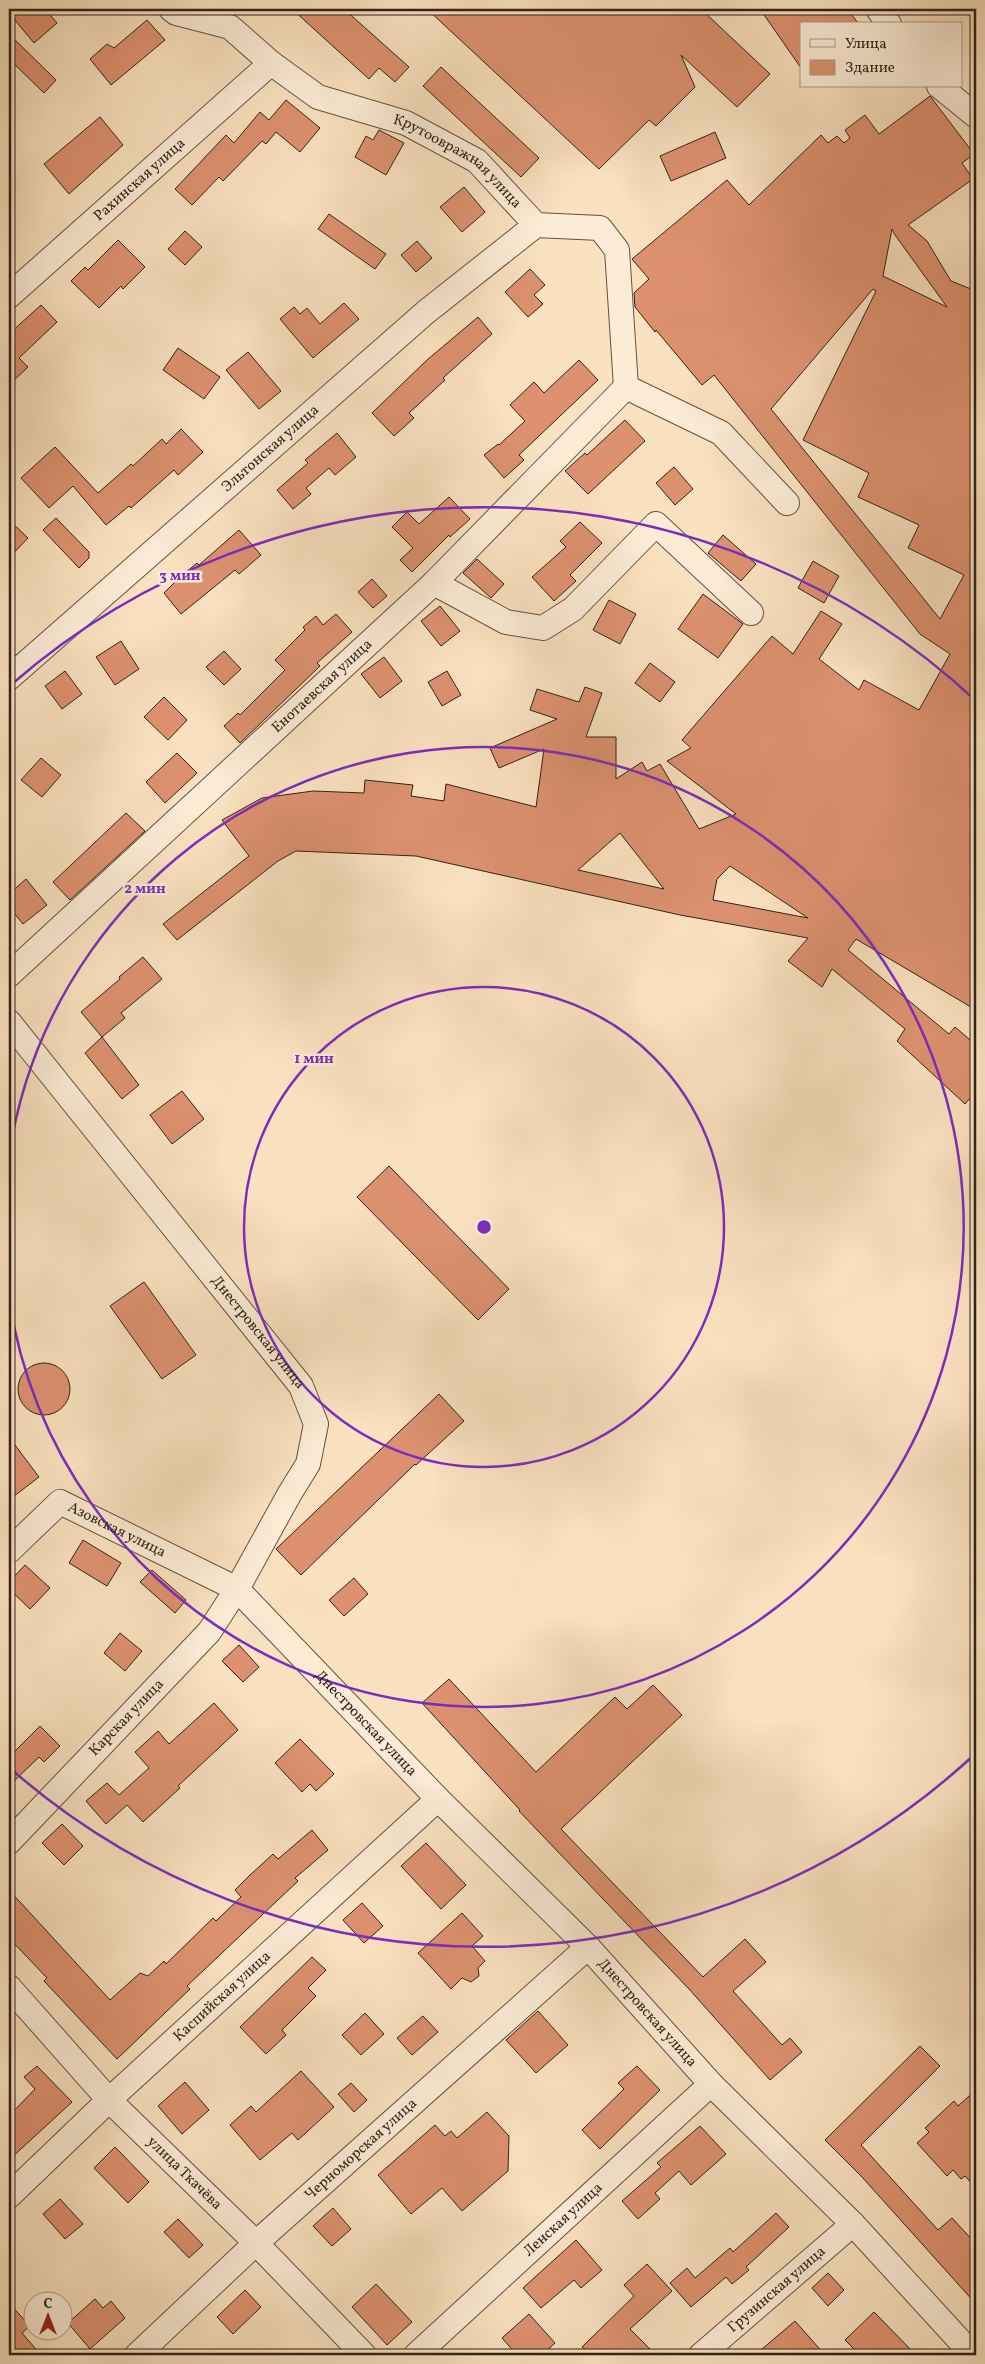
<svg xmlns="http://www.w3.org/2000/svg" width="985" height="2364" viewBox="0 0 985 2364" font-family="Vollkorn,serif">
<rect width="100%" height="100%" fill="#fae1c0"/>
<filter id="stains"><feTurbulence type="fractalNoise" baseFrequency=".004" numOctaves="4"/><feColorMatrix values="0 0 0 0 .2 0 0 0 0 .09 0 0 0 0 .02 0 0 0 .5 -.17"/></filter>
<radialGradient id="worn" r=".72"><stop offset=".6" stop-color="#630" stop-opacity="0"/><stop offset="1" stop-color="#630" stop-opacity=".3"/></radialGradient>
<g fill="#dd9170" stroke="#2f2319" fill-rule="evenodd">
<polygon points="9,9 45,9 57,23 34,43 9,13"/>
<polygon points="292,9 344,9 409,67 395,82 379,68 369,79"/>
<polygon points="427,9 701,9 770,74 737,107 681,55 695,87 656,126 649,120 599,169"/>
<polygon points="760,9 847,9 859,24 801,24 801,68"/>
<polygon points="147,20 165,40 111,85 90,59 107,44 114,48"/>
<polygon points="9,34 56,80 44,93 9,59"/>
<polygon points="441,67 539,158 521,177 423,86"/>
<path d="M930,96L974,154L962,163L973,179L908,225L927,241L951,281L976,291V1010L856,939L848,950L949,1034L955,1027L976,1045V1091L965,1104L897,1041L905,1029L832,969L822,987L788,961L808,938L680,915L416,856L296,851L278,861L177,940L163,924L249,856L222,820L262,798L313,791L364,793L365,780L413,785L411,796L444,801L446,784L536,807L544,749L499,768L490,748L557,719L530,710L537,689L579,702L585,687L602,693L586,737H616V779L642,762L647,771L660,764L699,829L736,814L667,761L691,748L682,740L772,636L793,654L821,611L842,624L819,659L859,690L864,680L919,710L950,654L920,634L714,375L702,385L656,330L655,332L635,307L634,293L649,279L632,259L727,180L749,205L821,135L828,143L837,136L844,143L850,138L845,130L865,115L879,134ZM892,229L895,235L947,307L883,276ZM873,289L876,291L803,440L869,473L858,497L919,525L908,548L964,575L940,619L771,409ZM620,833L664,889L578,870ZM730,866L808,918L713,900L717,879Z"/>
<polygon points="286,100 320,128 300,152 276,132 266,144 262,141 223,181 219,177 192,205 175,189 226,135 234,143 260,112 269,120"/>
<polygon points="100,117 123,145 69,194 44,164"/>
<polygon points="379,130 404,143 386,175 355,157 366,136 373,140"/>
<polygon points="715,132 726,158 671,181 660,156"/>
<polygon points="464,187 485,212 462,232 440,207"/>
<polygon points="329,214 386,254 375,269 318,229"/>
<polygon points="185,231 202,247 185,265 168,249"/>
<polygon points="118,240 145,267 123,289 121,286 99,308 71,281 85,267 88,270"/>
<polygon points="417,241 432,258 416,272 401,255"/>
<polygon points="530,269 545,285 534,295 543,304 528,317 505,292"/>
<polygon points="344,303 359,319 313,358 280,319 294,307 300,314 307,308 320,324"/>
<polygon points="41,305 57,322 19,358 28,367 9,385 9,334"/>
<polygon points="478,317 492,334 443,378 445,380 409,413 414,418 394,436 372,413 427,360"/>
<polygon points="178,348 220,377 204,399 163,370"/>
<polygon points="248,352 281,391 259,409 226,370"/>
<polygon points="579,360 598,380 519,455 524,460 504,478 484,455 498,444 499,445 525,421 510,405 534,382 544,393"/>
<polygon points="625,420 645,441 588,494 565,471 585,453 587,455"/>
<polygon points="181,429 203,452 178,475 174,470 131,508 129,506 106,525 73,486 49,508 21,478 55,447 98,493 131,464 133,466 162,439 166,444"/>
<polygon points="337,433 356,457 335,475 329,468 306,488 311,494 293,509 277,490 308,463 305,460"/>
<polygon points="674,467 693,489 675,505 656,483"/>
<polygon points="449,497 470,519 450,537 449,535 412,572 400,560 413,548 392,527 407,512 419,524"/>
<polygon points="56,518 89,552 89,558 79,568 43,530"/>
<polygon points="9,520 28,538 9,558"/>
<polygon points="580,522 602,543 570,575 576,581 554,601 532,577 566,547 560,541"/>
<polygon points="239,530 261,555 239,574 235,570 181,614 164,593 179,578 197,563 199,565"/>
<polygon points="723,535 756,564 741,581 708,553"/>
<polygon points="477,559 504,584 491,598 463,573"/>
<polygon points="813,561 839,576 824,603 798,588"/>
<polygon points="372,579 387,596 373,608 358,592"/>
<polygon points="703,594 743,624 718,658 678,629"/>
<polygon points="609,600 636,614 620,644 593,630"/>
<polygon points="440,606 460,631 441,646 421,621"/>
<polygon points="336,614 352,632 317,663 320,666 240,743 224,726 238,713 240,715 285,670 275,660 305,630 303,627 316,616 323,625"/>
<polygon points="121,641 139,669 115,685 96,657"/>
<polygon points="224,651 241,669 224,685 206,667"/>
<polygon points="384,657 402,681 380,698 361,674"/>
<polygon points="650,663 675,682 660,702 635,683"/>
<polygon points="65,671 82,694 62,709 45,686"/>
<polygon points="447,671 461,695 442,706 428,682"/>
<polygon points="164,697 187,720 168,740 144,717"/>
<polygon points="177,753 197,773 165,803 146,782"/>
<polygon points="41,758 61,775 42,797 21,780"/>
<polygon points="126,813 145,831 70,900 53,882"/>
<polygon points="26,879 47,905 23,924 9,907 9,894"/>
<polygon points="143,957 162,979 121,1013 125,1018 102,1037 81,1012 120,979 119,977"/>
<polygon points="102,1037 139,1085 122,1099 85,1053"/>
<polygon points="182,1091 204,1119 172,1144 150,1115"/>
<polygon points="389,1166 509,1289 478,1320 357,1197"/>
<polygon points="144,1282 196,1355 162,1379 110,1306"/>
<circle cx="44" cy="1389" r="26"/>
<polygon points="439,1394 464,1421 416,1465 415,1464 301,1575 276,1549"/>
<polygon points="9,1437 39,1477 9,1500"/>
<polygon points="83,1540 121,1563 107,1586 69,1563"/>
<polygon points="25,1565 50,1588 30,1609 9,1589 9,1582"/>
<polygon points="152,1570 186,1600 175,1613 140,1582"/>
<polygon points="354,1578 368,1594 344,1616 329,1600"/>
<polygon points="120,1633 142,1651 125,1671 104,1653"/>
<polygon points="239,1645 259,1667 243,1682 222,1661"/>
<polygon points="449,1679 536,1772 615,1697 627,1709 653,1685 682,1715 561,1829 703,1977 745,1939 766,1962 733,1991 782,2045 790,2038 802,2052 770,2080 689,1989 519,1811 520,1810 422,1703"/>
<polygon points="214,1703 238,1730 178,1786 180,1788 143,1822 127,1805 106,1824 86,1801 107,1783 119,1795 149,1768 135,1752 158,1731 169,1744"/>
<polygon points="40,1726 60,1746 44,1762 39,1757 9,1786 9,1757"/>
<polygon points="300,1739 334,1774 316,1791 310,1784 302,1792 275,1763"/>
<polygon points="62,1824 83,1846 64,1865 42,1843"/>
<polygon points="312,1830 328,1850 295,1878 298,1881 187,1986 190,1989 117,2059 44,1981 47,1978 9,1938 9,1890 110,2000 140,1973 148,1976 164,1961 166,1964 213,1918 216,1921 241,1897 235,1890 249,1876 273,1854 278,1859"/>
<polygon points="426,1843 466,1885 441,1909 401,1866"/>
<polygon points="362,1903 383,1926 364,1943 343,1920"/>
<polygon points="462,1913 483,1936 472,1946 485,1961 478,1968 479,1976 471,1982 462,1978 451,1989 418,1953"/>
<polygon points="312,1957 326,1970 308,1988 316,1996 282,2030 286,2035 266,2054 240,2027"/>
<polygon points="538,2011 568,2045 536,2073 506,2040"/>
<polygon points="365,2013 384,2034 361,2055 342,2035"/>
<polygon points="423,2016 438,2032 412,2055 397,2038"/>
<polygon points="920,2046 940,2066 861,2145 938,2230 952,2218 976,2244 976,2304 862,2177 825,2140"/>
<polygon points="37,2066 72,2102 9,2160 9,2116 35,2089 24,2077"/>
<polygon points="637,2066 660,2090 600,2149 582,2130 624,2089 618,2083"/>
<polygon points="301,2071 334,2107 298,2140 292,2133 260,2160 230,2125 251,2106 256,2112"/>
<polygon points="185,2082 209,2110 182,2134 158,2106"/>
<polygon points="351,2083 367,2100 354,2112 338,2094"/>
<polygon points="976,2090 976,2188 965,2176 961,2179 953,2170 947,2176 917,2143 929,2132 925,2128 954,2101 958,2106"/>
<polygon points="487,2112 509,2136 508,2171 462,2211 442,2188 411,2214 378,2175 435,2125 445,2136 451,2131 457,2138"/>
<polygon points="700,2126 726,2154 691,2185 679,2171 655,2193 660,2199 638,2219 622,2201 661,2167 657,2163"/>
<polygon points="115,2147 149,2182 128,2203 94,2168"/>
<polygon points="60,2199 83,2224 65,2239 43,2214"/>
<polygon points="333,2208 351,2229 332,2246 313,2226"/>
<polygon points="776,2213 789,2227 746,2267 749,2270 732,2284 726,2277 691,2307 670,2283 687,2268 695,2278 730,2248 733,2252"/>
<polygon points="178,2219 203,2245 189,2258 164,2232"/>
<polygon points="576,2240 602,2270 581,2288 574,2280 541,2308 523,2288"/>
<polygon points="647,2264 672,2291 630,2329 656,2355 591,2355 582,2347 634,2296 624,2285"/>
<polygon points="828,2273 844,2290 828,2306 812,2288"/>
<polygon points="376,2284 412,2322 387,2345 352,2307"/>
<polygon points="245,2290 261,2307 233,2334 217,2317"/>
<polygon points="95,2299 103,2308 111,2301 125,2318 90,2349 68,2323"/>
<polygon points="9,2303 30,2326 22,2333 41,2355 9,2355"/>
<polygon points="874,2312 916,2355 860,2355 845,2340"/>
<polygon points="529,2314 555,2343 542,2355 517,2355 502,2338"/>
<polygon points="795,2321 825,2355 755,2355"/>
</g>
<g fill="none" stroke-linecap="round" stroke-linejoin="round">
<defs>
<g id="street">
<path id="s1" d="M171,9L176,13L230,27L271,63L318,97L406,123L477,161L536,225L600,228L617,250L626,387"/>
<polyline points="878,9 889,24"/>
<polyline points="939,86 976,116"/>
<path id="s2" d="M9,296L271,63"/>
<polyline points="626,387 721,433 787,503"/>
<polyline points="434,583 506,622 543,628 573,609 656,524 751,613"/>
<path id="s3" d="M9,678L426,312L536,225"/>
<path id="s4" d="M9,975L434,583L626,387"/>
<path id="s5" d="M9,1022L301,1386L316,1424L308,1464L290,1493L237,1589L438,1799L588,1947L711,2084L853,2224L973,2355"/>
<path id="s6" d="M9,1551L60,1502L237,1589L209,1632L9,1842"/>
<path id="s7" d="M9,1987L109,2100L256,2243L364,2355"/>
<path id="s8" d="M9,2196L109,2100L438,1799"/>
<path id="s9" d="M137,2355L256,2243L588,1947"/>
<path id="s10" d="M416,2355L711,2084"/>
<path id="s11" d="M701,2355L853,2224"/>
</g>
</defs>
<use href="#street" stroke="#625243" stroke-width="26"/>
<use href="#street" stroke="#fcecd6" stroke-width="24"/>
</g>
<g fill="none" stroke="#7b2cbf" stroke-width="2.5">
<circle cx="484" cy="1227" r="240"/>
<path d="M9 1156A480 480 0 1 1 9 1298"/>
<path d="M975 1754A720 720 0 0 1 12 1770M12 684A720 720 0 0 1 975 700"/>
</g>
<g text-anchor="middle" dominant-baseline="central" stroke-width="5" stroke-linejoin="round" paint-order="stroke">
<g font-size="15" fill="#2f2319" stroke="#fcecd6">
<text stroke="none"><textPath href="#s1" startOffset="331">Крутоовражная улица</textPath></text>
<text stroke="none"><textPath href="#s2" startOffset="175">Рахинская улица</textPath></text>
<text stroke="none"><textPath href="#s3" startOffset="348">Эльтонская улица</textPath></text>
<text stroke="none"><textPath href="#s4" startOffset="426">Енотаевская улица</textPath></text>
<text stroke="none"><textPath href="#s5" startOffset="398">Днестровская улица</textPath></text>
<text stroke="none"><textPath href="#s6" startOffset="134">Азовская улица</textPath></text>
<text transform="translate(127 1718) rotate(-46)">Карская улица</text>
<text stroke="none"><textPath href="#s5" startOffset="878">Днестровская улица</textPath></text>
<text stroke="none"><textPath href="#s8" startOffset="292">Каспийская улица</textPath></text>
<text stroke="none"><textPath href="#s5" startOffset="1282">Днестровская улица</textPath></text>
<text stroke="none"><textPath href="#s9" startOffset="304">Черноморская улица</textPath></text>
<text stroke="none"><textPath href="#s7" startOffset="256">улица Ткачёва</textPath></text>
<text stroke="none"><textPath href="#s10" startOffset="200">Ленская улица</textPath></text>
<text stroke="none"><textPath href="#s11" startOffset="100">Грузинская улица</textPath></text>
</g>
</g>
<circle cx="484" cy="1227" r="8" fill="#7b2cbf" stroke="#fcecd6" stroke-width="2.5"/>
<g font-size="15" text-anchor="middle" font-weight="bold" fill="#7b2cbf" stroke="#fcecd6" stroke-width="5" stroke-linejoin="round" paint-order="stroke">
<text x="180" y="580">3 мин</text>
<text x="145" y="893">2 мин</text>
<text x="314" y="1063">1 мин</text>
</g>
<rect width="985" height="2364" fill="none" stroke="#fae1c0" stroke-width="30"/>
<rect x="10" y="10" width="965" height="2344" fill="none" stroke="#2f2319" stroke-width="2.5"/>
<rect x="15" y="15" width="955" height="2334" fill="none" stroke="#2f2319"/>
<rect x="800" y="22" width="162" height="65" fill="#fcecd6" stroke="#aa9c8a"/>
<rect x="810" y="39" width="25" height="8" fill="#fcecd6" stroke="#aa9c8a"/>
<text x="845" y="48" font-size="15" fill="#2f2319">Улица</text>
<rect x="810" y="60" width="25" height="15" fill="#dd9170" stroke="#aa9c8a"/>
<text x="845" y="72" font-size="15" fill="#2f2319">Здание</text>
<g transform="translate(48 2316)"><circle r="24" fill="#fcecd6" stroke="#aa9c8a"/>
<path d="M0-4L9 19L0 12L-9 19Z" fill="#8f2418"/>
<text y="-8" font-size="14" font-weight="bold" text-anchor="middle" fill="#2f2319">С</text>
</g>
<rect width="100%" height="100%" filter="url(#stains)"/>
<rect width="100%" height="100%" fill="url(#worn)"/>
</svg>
